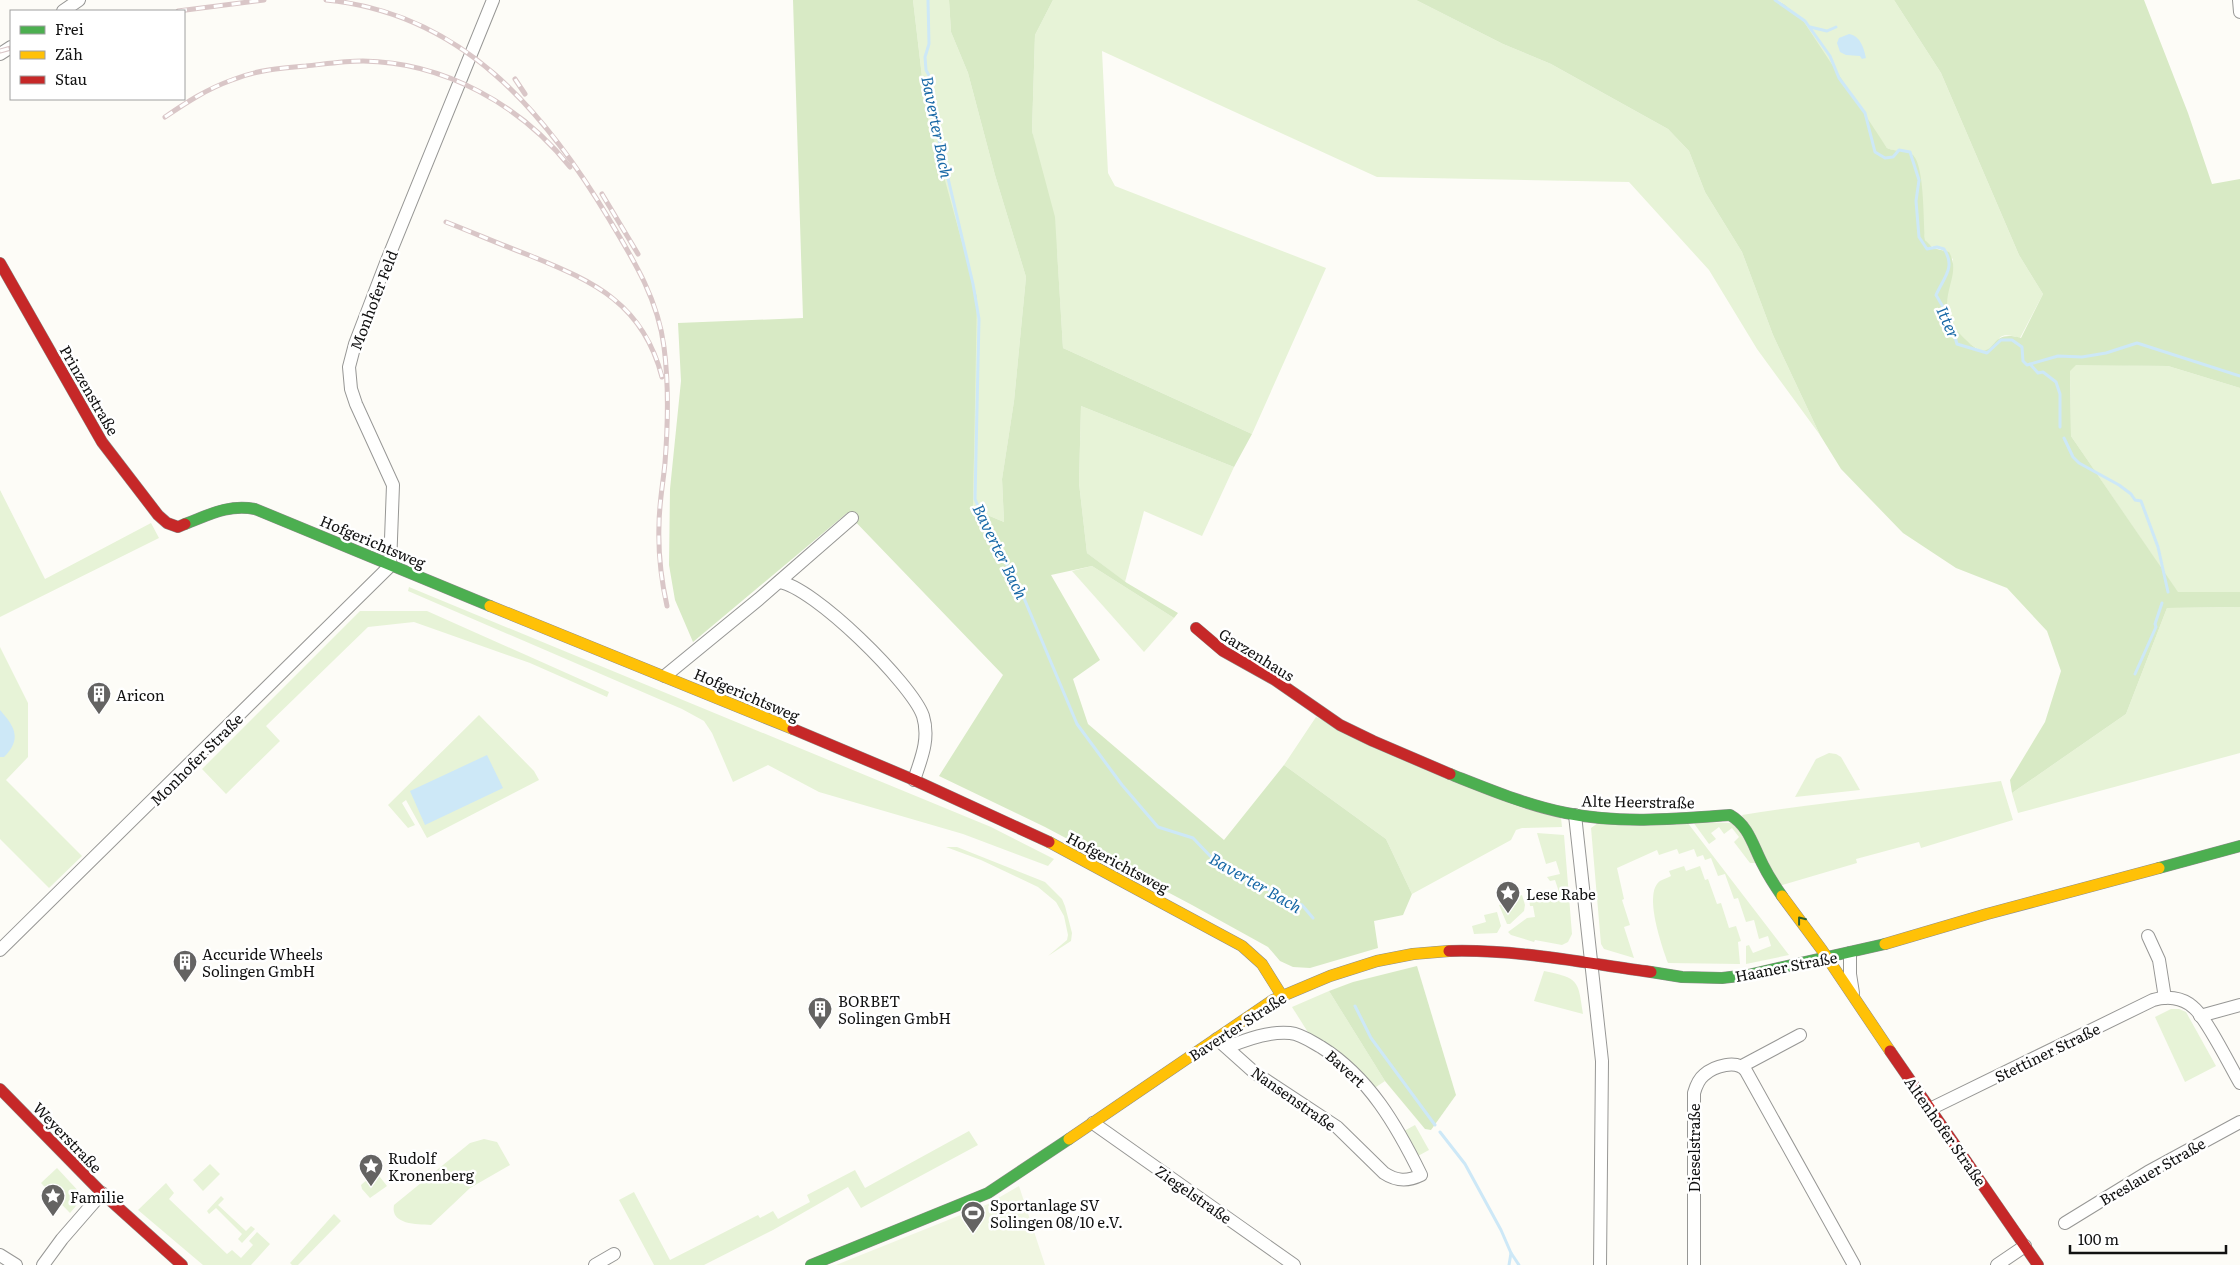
<svg xmlns="http://www.w3.org/2000/svg" width="2240" height="1265" viewBox="0 0 2240 1265" font-family="Literata,serif">
<rect width="100%" height="100%" fill="#fdfcf7"/>
<g fill="#e7f3d7">
<polygon points="913,0 949,0 951,32 968,73 995,175 1026,277 1014,401 1002,479 1004,522 973,509 974,407 947,191 926,111"/>
<polygon points="1053,0 1416,0 1503,44 1551,64 1668,129 1689,151 1705,192 1742,252 1773,335 1820,435 1757,349 1709,270 1629,182 1377,177 1102,51 1108,173 1115,186 1326,268 1252,434 1063,348 1057,251 1032,131 1035,35"/>
<path d="M1777,0H1894L1941,73L2019,255L2043,294L2020,338C1993,329 2002,344 1988,350C1981,352 1976,348 1970,344C1957,333 1943,315 1946,297C1949,284 1953,273 1953,259L1941,249L1928,245L1925,240L1912,154C1904,150 1895,152 1887,148L1784,4Z"/>
<polygon points="2076,364 2168,366 2240,388 2240,592 2178,593 2071,436 2070,370"/>
<polygon points="1081,406 1234,467 1202,536 1144,511 1125,582 1087,553 1079,483"/>
<polygon points="0,490 45,579 151,523 159,538 0,617"/>
<polygon points="1092,566 1174,618 1144,652 1072,571"/>
<polygon points="409,587 991,827 1054,859 1048,866 963,834 819,792 768,765 733,782 712,733 704,721 682,709 408,591"/>
<polygon points="2240,607 2240,753 2018,813 2012,793 2126,714 2167,608"/>
<polygon points="360,611 427,611 609,692 607,697 530,663 414,622 368,627 266,726 280,741 226,794 202,769"/>
<polygon points="0,647 28,703 28,757 6,780 82,856 49,888 0,839"/>
<polygon points="479,715 534,771 539,780 427,838 406,800 402,803 415,825 408,828 388,805"/>
<polygon points="1316,717 1561,818 1562,827 1522,828 1516,830 1511,840 1412,894 1386,839 1284,765"/>
<polygon points="1829,753 1836,754 1841,757 1860,790 1795,797 1816,759"/>
<path d="M2001,781L2013,820L1921,848L1919,842L1856,859L1857,863L1779,886L1742,815C1828,801 1915,794 2001,781Z"/>
<polygon points="1687,822 1789,955 1746,964 1746,946 1749,945 1753,953 1771,946 1768,936 1759,939 1754,920 1746,922 1738,898 1734,899 1725,874 1718,876 1711,858 1705,860 1703,855 1697,857 1694,849 1679,854 1677,849 1659,855 1657,850 1617,868 1624,899 1622,900 1630,925 1624,927 1634,958 1604,949 1601,944 1591,828 1598,823"/>
<polygon points="1693,822 1736,823 1758,863 1750,863 1734,842 1739,837 1732,828 1724,834 1719,827 1711,833 1716,839 1709,844"/>
<polygon points="1537,833 1564,835 1572,934 1568,942 1562,945 1535,940 1534,942 1511,935 1508,932 1527,918 1535,917 1533,906 1530,906 1529,899 1559,892 1555,880 1550,881 1547,877 1560,874 1556,861 1546,864"/>
<polygon points="946,847 957,847 1045,882 1062,899 1065,906 1072,933 1071,941 1048,956 1067,940 1068,935 1064,916 1056,902 1038,887 981,860"/>
<path d="M1684,866L1686,871L1700,866L1705,880L1708,879L1717,904L1721,903L1729,928L1736,926L1741,941L1738,942L1740,964L1668,963C1662,946 1643,893 1660,881C1663,879 1668,878 1671,876L1669,871Z"/>
<polygon points="1522,895 1525,905 1524,911 1510,924 1507,924 1499,905 1511,902 1510,899"/>
<polygon points="1497,912 1501,926 1497,933 1474,934 1472,926 1486,922 1484,915"/>
<path d="M1544,971C1579,978 1578,980 1583,1014L1534,1001Z"/>
<polygon points="1329,991 1385,1081 1373,1089 1311,1037 1292,1007"/>
<polygon points="2171,1009 2179,1009 2186,1012 2216,1066 2185,1082 2155,1017"/>
<polygon points="1415,1125 1429,1150 1418,1156 1404,1131"/>
<polygon points="969,1131 978,1145 861,1208 848,1187 773,1230 704,1265 654,1265 619,1200 634,1192 670,1260 758,1215 760,1218 773,1211 778,1219 810,1202 807,1195 855,1170 865,1188"/>
<path d="M484,1139L497,1142L510,1165L470,1188L431,1225C417,1224 390,1225 394,1205L470,1143Z"/>
<polygon points="210,1164 220,1174 203,1191 193,1180"/>
<polygon points="57,1168 82,1195 81,1200 70,1213 41,1183"/>
<polygon points="376,1172 387,1186 370,1198 362,1189 361,1185"/>
<polygon points="166,1183 174,1193 169,1199 227,1254 232,1250 241,1258 253,1245 249,1241 257,1232 270,1244 251,1265 203,1265 138,1210"/>
<polygon points="221,1196 224,1199 218,1205 246,1231 251,1226 255,1229 242,1243 238,1239 242,1234 216,1208 209,1214 207,1211"/>
<polygon points="334,1214 341,1221 298,1265 292,1265 290,1263"/>
</g>
<g fill="#d8eac5">
<polygon points="793,0 913,0 926,111 977,297 973,509 1004,522 1002,479 1014,401 1026,277 995,175 968,73 951,32 949,0 1053,0 1035,35 1032,131 1055,217 1063,348 1252,434 1234,467 1081,406 1079,483 1087,553 1127,583 1178,613 1174,618 1092,566 1051,575 1100,660 1073,679 1088,724 1224,840 1284,765 1386,839 1412,894 1403,915 1374,921 1378,948 1310,968 1293,967 1280,961 1268,947 1192,905 1045,827 939,776 1003,675 847,513 693,642 675,600 669,565 670,489 681,381 678,323 803,318"/>
<path d="M1416,0H1776L1784,4L1804,22L1887,148C1895,152 1907,149 1913,155C1925,167 1923,222 1925,240L1933,248L1949,252C1965,279 1928,301 1962,336C1967,341 1974,348 1980,350C1997,354 1990,329 2021,338L2043,294L2019,255L1941,73L1894,0H2144L2188,113L2212,184L2240,179V388L2168,366L2076,365L2070,371L2071,436L2178,592H2240V607L2167,608L2126,714L2012,793L2010,780L2045,722L2061,671L2047,631L2007,588L1956,568L1903,533L1841,469L1820,435L1773,335L1742,252L1705,192L1689,151L1668,129L1551,64L1503,44Z"/>
<polygon points="1417,966 1456,1095 1431,1130 1425,1129 1385,1081 1329,991 1353,982"/>
</g>
<polygon fill="#f0f6e1" points="1019,1186 1045,1265 836,1265 988,1204"/>
<g fill="#cde8f7">
<path d="M1849,34C1861,36 1864,49 1866,58L1862,59L1860,56L1846,55L1840,52L1837,43L1839,38Z"/>
<path d="M0,710C15,727 22,739 4,757H0Z"/>
<polygon points="487,755 503,788 425,825 410,791"/>
</g>
<g fill="none" stroke-linecap="round" stroke-linejoin="round">
<g stroke="#cde8f7" stroke-width="3">
<polyline points="928,0 929,44 925,57 926,70 931,79 934,119 973,284 979,319 975,499 990,535 1018,584 1077,724 1122,785 1158,827 1193,838 1213,859 1245,873 1276,895 1302,905 1313,918"/>
<path d="M1775,0L1805,21L1830,56L1839,78L1865,113L1875,152L1885,158L1893,157L1899,150L1910,152L1919,180L1916,201L1919,237L1927,249L1937,247L1944,249C1956,267 1944,277 1936,295L1949,317L1957,344L1987,353L2001,340H2012L2022,347L2023,361L2027,365L2058,356L2082,357L2106,353L2137,343L2240,376"/>
<polyline points="1810,27 1827,31 1836,27"/>
<polyline points="2030,364 2038,373 2043,372 2056,382 2060,394 2060,427"/>
<polyline points="2064,438 2073,457 2079,463 2119,485 2131,494 2135,500 2141,501 2158,547 2168,592"/>
<polyline points="2135,674 2156,627 2155,624 2162,603"/>
<polyline points="1355,1006 1371,1038 1435,1125"/>
<polyline points="1440,1132 1465,1164 1501,1230 1511,1253 1509,1265"/>
<polyline points="1511,1253 1519,1265"/>
</g>
<defs>
<g id="street">
<polyline points="2239,0 2240,12"/>
<polyline points="63,11 79,0"/>
<polyline points="0,54 11,47"/>
<path d="M779,582C813,586 912,684 923,716C930,739 921,759 914,780"/>
<polyline points="665,676 759,599 852,518"/>
<polyline points="1575,815 1602,1061 1600,1265"/>
<polyline points="2148,936 2159,960 2165,998"/>
<polyline points="0,950 390,566 393,485 356,404 351,389 349,367 355,344 386,263 493,0"/>
<polyline points="1850,953 1850,974 1853,993"/>
<polyline points="2200,1016 2240,1005"/>
<path d="M1217,1039L1255,1073L1337,1127L1384,1173C1396,1181 1407,1182 1421,1175C1397,1126 1369,1077 1321,1047C1312,1042 1301,1034 1290,1033C1269,1031 1247,1039 1228,1047"/>
<polyline points="1742,1066 1800,1035"/>
<path d="M1930,1109L2153,1000C2166,996 2182,997 2193,1007C2206,1017 2230,1066 2240,1083"/>
<polyline points="1093,1123 1294,1265"/>
<polyline points="2065,1223 2148,1172 2240,1122"/>
<polyline points="0,1255 16,1265"/>
<polyline points="43,1265 62,1239 102,1193"/>
<polyline points="595,1265 614,1254"/>
<path d="M1694,1265V1093C1696,1086 1699,1079 1704,1075C1714,1066 1737,1059 1746,1071L1854,1265"/>
<polyline points="1997,1265 2025,1246"/>
</g>
<g id="fast">
<path d="M185,524C209,515 228,504 255,509L490,606"/>
<path d="M1450,774C1488,789 1526,805 1566,813C1619,824 1676,819 1730,815C1749,826 1753,846 1763,865C1768,875 1775,886 1782,896"/>
<polyline points="2159,868 2240,846"/>
<polyline points="1651,972 1682,977 1722,978 1748,975 1885,944"/>
<polyline points="811,1265 988,1193 1069,1139"/>
</g>
<g id="slow">
<polyline points="490,606 793,729"/>
<polyline points="1049,842 1242,946 1262,964 1282,996"/>
<polyline points="1782,896 1822,950 1890,1051"/>
<polyline points="1885,944 1987,914 2159,868"/>
<polyline points="1069,1139 1273,1000 1330,976 1377,961 1413,954 1449,951"/>
</g>
<g id="jam">
<polyline points="0,263 102,442 158,515 167,523 178,527 185,524"/>
<polyline points="1196,628 1223,651 1275,680 1340,725 1373,741 1450,774"/>
<polyline points="793,729 914,780 1049,842"/>
<path d="M1449,951C1517,949 1584,963 1651,972"/>
<polyline points="1890,1051 2038,1265"/>
<polyline points="0,1089 102,1193 182,1265"/>
</g>
</defs>
<use href="#street" stroke="#979795" stroke-width="14"/>
<use href="#fast" stroke="#8e8d8b" stroke-width="12"/>
<use href="#slow" stroke="#8e8d8b" stroke-width="12"/>
<use href="#jam" stroke="#8e8d8b" stroke-width="12"/>
<use href="#street" stroke="#fffffe" stroke-width="12"/>
<use href="#fast" stroke="#4caf50" stroke-width="11"/>
<use href="#slow" stroke="#ffc107" stroke-width="11"/>
<use href="#jam" stroke="#c62828" stroke-width="11"/>
<defs>
<g id="rail">
<path d="M326,0C461,13 544,110 609,219C633,259 658,299 664,347C669,385 668,424 665,463C663,484 659,504 659,525C658,553 661,579 667,606"/>
<polyline points="178,11 264,0"/>
<polyline points="0,51 11,48"/>
<polyline points="515,79 525,94"/>
<path d="M165,117C187,102 207,89 232,80C256,70 281,68 306,66C325,64 344,61 363,61C444,62 521,105 570,167"/>
<polyline points="602,194 638,254"/>
<path d="M446,222C474,233 502,245 531,256C595,282 643,304 662,377"/>
</g>
</defs>
<use href="#rail" stroke="#d9c6c7" stroke-width="5"/>
<use href="#rail" stroke="#fff" stroke-width="3" stroke-dasharray="9" stroke-linecap="butt"/>
</g>
<defs><path id="oneway-chevron" d="M-2-3.5L2.5 0L-2 3.5" fill="none" stroke-width="1.6" stroke-linecap="round" stroke-linejoin="round" transform="scale(1.25)"/></defs>
<use stroke="#2e6030" href="#oneway-chevron" transform="translate(1801 920) rotate(-128)"/>
<defs>
<symbol id="building-pin" viewBox="-11 -11 22 30"><path d="M0 17L-7.5 6A9.5 9.5 0 1 1 7.5 6Z" fill="#646362" stroke="#fff"/><path d="M-4-6H4V6H1V3H-1V6H-4ZM-2.5-4.3h1.7v1.8h-1.7ZM.8-4.3h1.7v1.8H.8ZM-2.5-1h1.7V.8h-1.7ZM.8-1h1.7V.8H.8Z" fill="#fff"/></symbol>
<symbol id="sight-pin" viewBox="-11 -11 22 30"><path d="M0 17L-7.5 6A9.5 9.5 0 1 1 7.5 6Z" fill="#646362" stroke="#fff"/><path d="M0-6L1.8-2.2L6-1.7L2.9 1.2L3.7 5.4L0 3.3L-3.7 5.4L-2.9 1.2L-6-1.7L-1.8-2.2Z" fill="#fff"/></symbol>
<symbol id="stadium-pin" viewBox="-11 -11 22 30"><path d="M0 17L-7.5 6A9.5 9.5 0 1 1 7.5 6Z" fill="#646362" stroke="#fff"/><path d="M0-5a6.5 5 0 1 0 0 10a6.5 5 0 1 0 0-10ZM-3.5-1.8h7v3.6h-7Z" fill="#fff"/></symbol>
</defs>
<g fill-rule="evenodd">
<use href="#building-pin" x="85" y="680" width="28" height="38"/>
<use href="#sight-pin" x="1494" y="879" width="28" height="38"/>
<use href="#building-pin" x="171" y="948" width="28" height="38"/>
<use href="#building-pin" x="806" y="995" width="28" height="38"/>
<use href="#sight-pin" x="357" y="1152" width="28" height="38"/>
<use href="#sight-pin" x="39" y="1182" width="28" height="38"/>
<use href="#stadium-pin" x="959" y="1199" width="28" height="38"/>
</g>
<g text-anchor="middle" dominant-baseline="central" stroke-width="5" stroke-linejoin="round" paint-order="stroke">
<g font-size="15" fill="#111" stroke="#fff">
<text transform="translate(373 300) rotate(-69)">Monhofer Feld</text>
<text transform="translate(90 390) rotate(60)">Prinzenstraße</text>
<text transform="translate(373 541) rotate(23)">Hofgerichtsweg</text>
<text transform="translate(1257 654) rotate(32)">Garzenhaus</text>
<text transform="translate(747 694) rotate(23)">Hofgerichtsweg</text>
<text transform="translate(196 759) rotate(-45)">Monhofer Straße</text>
<text transform="translate(1638 801) rotate(1)">Alte Heerstraße</text>
<text transform="translate(1118 862) rotate(28)">Hofgerichtsweg</text>
<text transform="translate(1786 966) rotate(-11)">Haaner Straße</text>
<text transform="translate(1237 1026) rotate(-33)">Baverter Straße</text>
<text transform="translate(2047 1052) rotate(-26)">Stettiner Straße</text>
<text transform="translate(1346 1068) rotate(42)">Bavert</text>
<text transform="translate(1294 1098) rotate(35)">Nansenstraße</text>
<text transform="translate(1946 1131) rotate(55)">Altenhofer Straße</text>
<text transform="translate(68 1137) rotate(46)">Weyerstraße</text>
<text transform="translate(1693 1148) rotate(-90)">Dieselstraße</text>
<text transform="translate(2152 1171) rotate(-30)">Breslauer Straße</text>
<text transform="translate(1194 1194) rotate(35)">Ziegelstraße</text>
</g>
<g font-size="15" fill="#111" stroke="#fff" text-anchor="start">
<text x="116" y="694">Aricon</text>
<text x="1526" y="893">Lese Rabe</text>
<text x="202" y="953">Accuride Wheels<tspan x="202" dy="17">Solingen GmbH</tspan></text>
<text x="838" y="1000">BORBET<tspan x="838" dy="17">Solingen GmbH</tspan></text>
<text x="388" y="1157">Rudolf<tspan x="388" dy="17">Kronenberg</tspan></text>
<text x="70" y="1196">Familie</text>
<text x="990" y="1204">Sportanlage SV<tspan x="990" dy="17">Solingen 08/10 e.V.</tspan></text>
</g>
<g font-size="16" font-style="italic" fill="#1768a6" stroke="#fff">
<text transform="translate(938 127) rotate(79)">Baverter Bach</text>
<text transform="translate(1949 322) rotate(66)">Itter</text>
<text transform="translate(1001 551) rotate(64)">Baverter Bach</text>
<text transform="translate(1256 882) rotate(30)">Baverter Bach</text>
</g>
</g>
<rect x="10" y="10" width="175" height="90" fill="#ffffff" stroke="#a0a0a0"/>
<rect x="20" y="26" width="25" height="8" fill="#4caf50" stroke="#a0a0a0"/>
<text x="55" y="35" font-size="15" fill="#111111">Frei</text>
<rect x="20" y="51" width="25" height="8" fill="#ffc107" stroke="#a0a0a0"/>
<text x="55" y="60" font-size="15" fill="#111111">Zäh</text>
<rect x="20" y="76" width="25" height="8" fill="#c62828" stroke="#a0a0a0"/>
<text x="55" y="85" font-size="15" fill="#111111">Stau</text>
<path d="M2070 1245v8h156v-8" fill="none" stroke="#111111" stroke-width="2.5"/>
<text x="2078" y="1245" font-size="15" fill="#111111" stroke="#ffffff" stroke-width="4" paint-order="stroke">100 m</text>
</svg>
